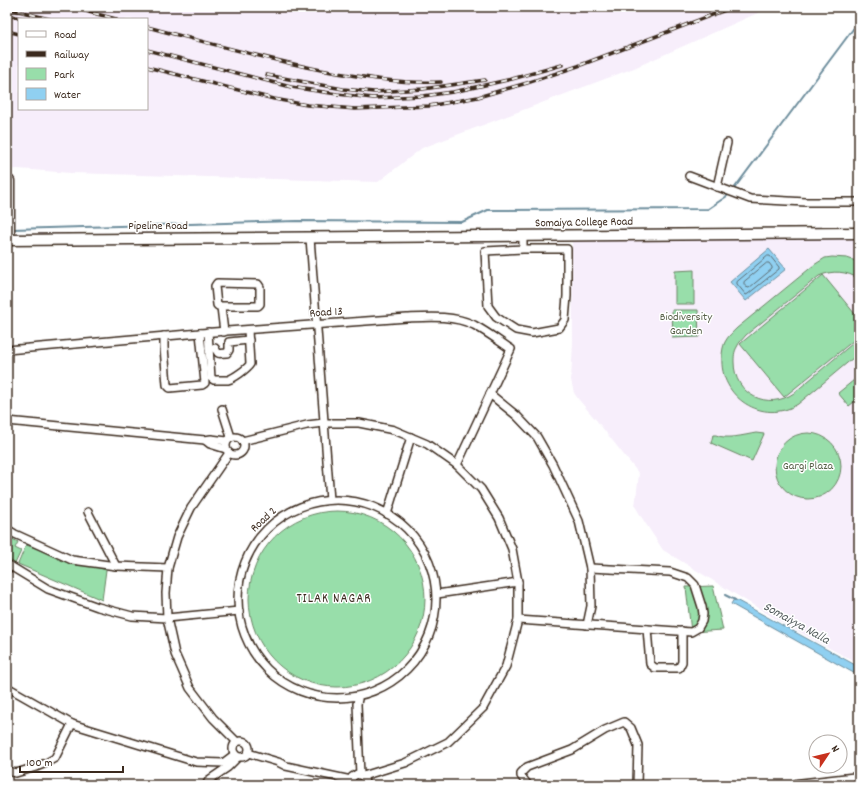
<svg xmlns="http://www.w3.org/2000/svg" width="866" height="792" viewBox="0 0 866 792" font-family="Dekko,sans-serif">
<rect width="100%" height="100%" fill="#fff"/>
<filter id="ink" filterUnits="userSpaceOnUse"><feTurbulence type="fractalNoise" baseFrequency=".025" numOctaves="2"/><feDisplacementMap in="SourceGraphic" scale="8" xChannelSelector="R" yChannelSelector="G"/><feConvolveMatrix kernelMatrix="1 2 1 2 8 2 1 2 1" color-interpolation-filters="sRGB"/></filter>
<g filter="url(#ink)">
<g fill="#f7eefb" fill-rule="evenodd">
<path d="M7,7H771L634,68L422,148L378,182L71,173L18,169L7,170ZM19,19H147V109H19Z"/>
<polygon points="859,235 859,664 784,624 663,550 642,518 635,506 639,474 597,421 579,400 574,393 571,380 573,342 572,237"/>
</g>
<g fill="#98deaa" stroke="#6a8464">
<path d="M832,257L847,258L859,262V279C847,271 832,270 819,276L746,335C743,339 739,342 737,347C734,352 734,357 734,362C734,395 768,411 794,393L859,338V353L798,404C763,426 719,397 722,357C722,352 723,346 725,342C728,336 733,332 737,328L814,265L825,258Z"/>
<polygon points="694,270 694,304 675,304 675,271"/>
<polygon points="823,275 859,319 859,336 784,397 740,344"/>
<polygon points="672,310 698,310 699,337 673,338"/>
<polygon points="859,376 859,398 849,406 838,393"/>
<path d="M756,433L764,434L752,461L711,443L713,435H716C726,440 744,435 756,433Z"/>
<circle cx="808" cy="466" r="33"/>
<circle cx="337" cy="599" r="88"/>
<polygon points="7,536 18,542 15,548 21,551 14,566 7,562"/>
<polygon points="26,545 106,570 102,600 18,564"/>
<polygon points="713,586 723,630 691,632 686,587"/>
</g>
<g fill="#90d0f1" stroke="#6e8e9d">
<polygon points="769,249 786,269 746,301 730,282"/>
<polygon points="734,599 859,667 859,676 731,604"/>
</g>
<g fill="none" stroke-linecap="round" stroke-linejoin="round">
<g stroke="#5d6c72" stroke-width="1">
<polygon points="768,256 770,256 779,267 779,269 748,294 746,295 737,284 737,282"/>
<polygon points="767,263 769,263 772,267 772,269 749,288 746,287 744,284 744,282"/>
</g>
<g stroke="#6e8e9d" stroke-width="2">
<polyline points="733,190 859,21"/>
<polyline points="12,229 297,221 462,222 488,210 708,209 730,194"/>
<polyline points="725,595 735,600"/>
</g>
<defs>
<g id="street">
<polyline points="689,176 750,199 806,202 859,202"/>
<polyline points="717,187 727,143"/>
<polyline points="310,238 330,500"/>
<polyline points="523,249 567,249 567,296 565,320 559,328 532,333 516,330 496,317 488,306 485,251 523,249 523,236"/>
<polygon points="217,283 258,284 260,287 260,304 258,306 218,306 217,305 215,286"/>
<polyline points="221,307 224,332"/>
<path d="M208,332L211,378L214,380C219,380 223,380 228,380C234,378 247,369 250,364L248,330"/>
<polyline points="164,336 164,347 167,385 170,388 202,385 205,383 200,333"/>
<path d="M209,348H215C219,356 218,353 227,353L229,350V342L249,340"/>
<path d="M7,350L200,333L407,318C429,317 453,315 474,325C487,332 499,341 511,349L457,465"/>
<polyline points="490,394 517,416 537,437 553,465 579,521 590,568 591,606 587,625"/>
<polyline points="222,409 231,437"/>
<polyline points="7,421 205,440 211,439 227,441"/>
<circle cx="235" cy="446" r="9"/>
<polyline points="205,440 210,444 226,449"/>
<polyline points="242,441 307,425 324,423 359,423 394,430 427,444 457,465 481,489 499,518 512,549 518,582 518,620 506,666 483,708 448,742 405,763 363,776"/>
<polyline points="229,453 191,508 177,537 168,568 166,593 167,618 175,654 190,688 213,718 237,742"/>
<circle cx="337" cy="599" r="99"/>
<polyline points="88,512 116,566"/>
<polyline points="387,514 411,437"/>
<polyline points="7,529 15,534 72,560 116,566 168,568"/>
<polyline points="7,564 48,589 98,607 132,616 167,618 239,611"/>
<polyline points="437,594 518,582"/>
<polyline points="518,620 691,632 698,628 702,621 703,614 702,607 695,585 688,578 670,572 590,568"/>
<polyline points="647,629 650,664 655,668 679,668 682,662 682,631"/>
<polyline points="7,687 72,724 196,762 223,763 235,754"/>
<polyline points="358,699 357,704 360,775"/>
<circle cx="241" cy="749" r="8"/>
<polyline points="248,753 278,762 286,766 351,780"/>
<polyline points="7,771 16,773 36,767 46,763 55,758 72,724"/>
<polyline points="206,785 209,780 228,767 238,757"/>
<path d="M352,785L351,782L352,777L357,774C363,775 366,779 364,785"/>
<polyline points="528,785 521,776 521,773 527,767 572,750 605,730 624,722 631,728 638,745 637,785"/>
</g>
<g id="secondary">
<polyline points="9,181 9,240"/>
<polyline points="7,240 859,233"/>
<polyline points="797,785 859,778"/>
</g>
</defs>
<use href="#street" stroke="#3b2a1e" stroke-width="10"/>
<use href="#secondary" stroke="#3b2a1e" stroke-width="13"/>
<use href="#street" stroke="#fff" stroke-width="7"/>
<use href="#secondary" stroke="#fff" stroke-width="10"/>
<defs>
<g id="rail">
<polyline points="70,7 116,19"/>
<polyline points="7,8 49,19"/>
<polyline points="7,15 24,19"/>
<path d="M147,27C205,42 262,58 321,70C360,77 401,84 441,82"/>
<polyline points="7,31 19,34"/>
<polyline points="147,50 291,87 337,94 373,98 423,96 453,92 512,79 562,65"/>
<polyline points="147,67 274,99 307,105 355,109 429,106 478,97 527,83 578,66 733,7"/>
<polyline points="267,75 343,89 374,92 423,89 485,80"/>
</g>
</defs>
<use href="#rail" stroke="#3b2a1e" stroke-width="3.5"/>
<use href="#rail" stroke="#fff" stroke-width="2" stroke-dasharray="6" stroke-linecap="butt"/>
</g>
</g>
<g text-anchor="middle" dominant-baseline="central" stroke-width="3" stroke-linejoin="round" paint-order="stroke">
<g font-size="12" fill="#3b2a1e" stroke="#fff">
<text transform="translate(584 223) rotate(-1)">Somaiya College Road</text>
<text x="158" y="226">Pipeline Road</text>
<text transform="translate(326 313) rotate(-4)">Road 13</text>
<text transform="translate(264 520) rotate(-43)">Road 2</text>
</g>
<g font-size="12" fill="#576048" stroke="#fff">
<text x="686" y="317">Biodiversity<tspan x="686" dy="14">Garden</tspan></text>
<text x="808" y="466">Gargi Plaza</text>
</g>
<g font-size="13" letter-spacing="1" fill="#3b2a1e" stroke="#fff">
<text x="334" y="599">TILAK NAGAR</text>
</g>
<g font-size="13" font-style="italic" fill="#545c5d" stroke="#fff">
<text transform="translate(796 624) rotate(29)">Somaiyya Nalla</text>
</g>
</g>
<rect width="866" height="792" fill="none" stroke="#fff" stroke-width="24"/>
<rect x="12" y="12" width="842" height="768" fill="none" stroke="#3b2a1e" stroke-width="1.5" filter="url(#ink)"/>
<rect x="18" y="18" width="130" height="92" fill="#ffffff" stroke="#b1aaa5"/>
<rect x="26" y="31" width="20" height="6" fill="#ffffff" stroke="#b1aaa5"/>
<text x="54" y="38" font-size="12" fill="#3b2a1e">Road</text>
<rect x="26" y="51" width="20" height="6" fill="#3b2a1e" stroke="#b1aaa5"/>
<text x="54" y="58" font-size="12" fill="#3b2a1e">Railway</text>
<rect x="26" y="68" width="20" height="12" fill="#98deaa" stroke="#b1aaa5"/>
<text x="54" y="78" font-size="12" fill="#3b2a1e">Park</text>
<rect x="26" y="88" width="20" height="12" fill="#90d0f1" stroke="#b1aaa5"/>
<text x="54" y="98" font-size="12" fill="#3b2a1e">Water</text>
<g transform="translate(828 754) rotate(55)"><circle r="19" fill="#ffffff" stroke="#b1aaa5"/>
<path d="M0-3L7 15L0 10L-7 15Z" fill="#c8321e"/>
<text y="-6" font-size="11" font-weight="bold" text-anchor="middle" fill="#3b2a1e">N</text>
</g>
<path d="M20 766v6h103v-6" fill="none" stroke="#3b2a1e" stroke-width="2"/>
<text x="26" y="766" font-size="12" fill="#3b2a1e" stroke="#ffffff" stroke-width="3" paint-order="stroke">100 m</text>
</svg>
